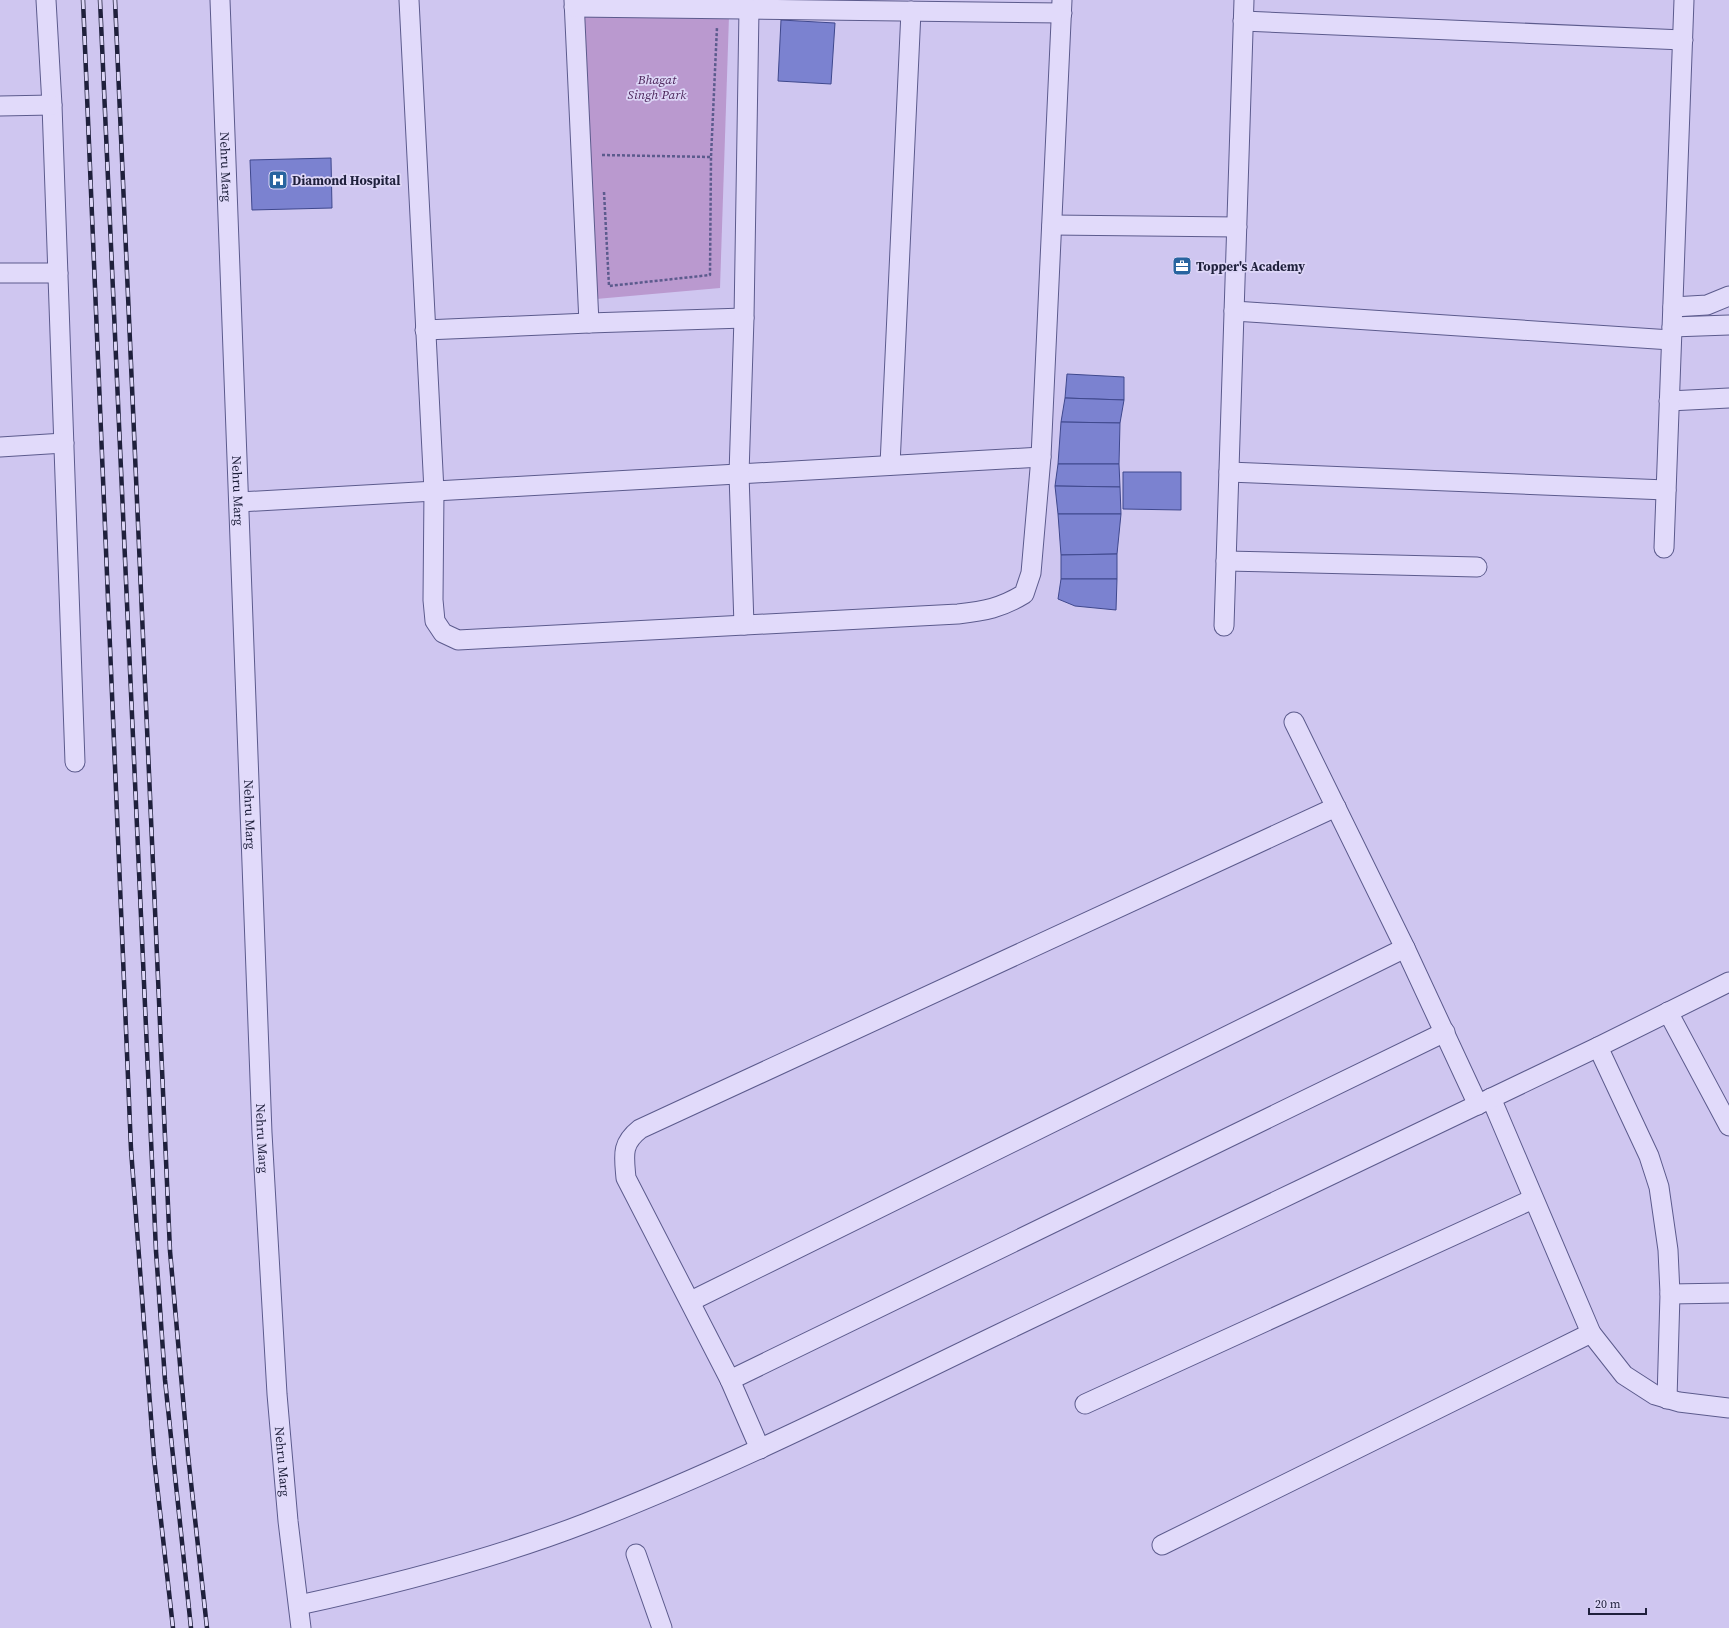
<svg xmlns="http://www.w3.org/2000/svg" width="1729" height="1628" viewBox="0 0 1729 1628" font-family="'Source Serif 4',serif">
<rect width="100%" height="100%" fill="#cfc6f0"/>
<polygon fill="#ba99cf" points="583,14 729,16 720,288 596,299"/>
<g fill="#7b82d0" stroke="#3f488d">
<polygon points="781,20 835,23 831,84 778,81"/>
<polygon points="331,158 332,208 252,210 250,160"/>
<polygon points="1067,374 1124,377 1124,400 1065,398"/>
<polygon points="1065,398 1124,400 1120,423 1061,422"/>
<polygon points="1061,422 1120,423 1119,464 1058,464"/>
<polygon points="1058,464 1119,464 1120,487 1055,486"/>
<polygon points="1123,472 1181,472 1181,510 1123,509"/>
<polygon points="1055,486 1120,487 1121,514 1058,514"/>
<polygon points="1058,514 1121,514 1117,554 1061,555"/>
<polygon points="1117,554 1117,579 1061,579 1061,555"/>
<polygon points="1061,579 1117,579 1116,610 1075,606 1058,599"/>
</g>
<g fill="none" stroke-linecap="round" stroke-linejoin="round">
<defs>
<g id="minor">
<polyline points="46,0 52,105 75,762"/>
<path id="s1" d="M220,0L262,1133L277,1394L288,1521L301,1628"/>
<path d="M409,0L434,491L433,600L435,621L443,633L458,640L958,614C985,611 1001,608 1024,594L1031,573L1041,457L1062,0"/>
<polyline points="574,0 589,323"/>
<polyline points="574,7 1062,13"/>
<polyline points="1243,21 1683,40"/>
<polyline points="0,106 52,105"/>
<polyline points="1052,225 1237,227"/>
<polyline points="0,273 58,273"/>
<polyline points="1673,307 1707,305 1729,296"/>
<polyline points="1234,311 1671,340"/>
<polyline points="1672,327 1729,325"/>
<polyline points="425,330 589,323 744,318"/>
<polyline points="1669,401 1729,398"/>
<polyline points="0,447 64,443"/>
<polyline points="890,465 911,11"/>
<polyline points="1229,472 1666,490"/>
<polyline points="240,502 1041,457"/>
<polyline points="1664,548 1684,0"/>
<polyline points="1226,561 1477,567"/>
<polyline points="744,625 739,474 744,318 749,9"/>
<polyline points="1224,626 1244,0"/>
<polyline points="1294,722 1405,948 1478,1105"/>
<polyline points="1668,1012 1729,1126"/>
<polyline points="1598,1047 1649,1156 1659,1187 1668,1250 1670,1294 1667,1399"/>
<polyline points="1491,1098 1591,1333 1624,1375 1655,1395 1679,1402 1729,1408"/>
<polyline points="1670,1294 1729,1293"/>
<polyline points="691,1301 1405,948"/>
<polyline points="730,1380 1445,1032"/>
<polyline points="1085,1404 1533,1199"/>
<path d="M760,1449L730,1380L626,1178C624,1155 621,1144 640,1129L1336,807"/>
<polyline points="1162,1545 1591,1333"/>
<polyline points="636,1554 662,1628"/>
<path d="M299,1605C396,1584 493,1559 586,1523C728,1468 864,1399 1001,1333C1200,1238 1399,1142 1598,1047L1729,982"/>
</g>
</defs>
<use href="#minor" stroke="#5c5b8d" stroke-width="21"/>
<g stroke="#5c5b8d" stroke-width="2.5" stroke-dasharray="3 2" stroke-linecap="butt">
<polyline points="602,155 711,157 717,27"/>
<polyline points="604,192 609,286 710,275 711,157"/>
</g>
<use href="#minor" stroke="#e1dafa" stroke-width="19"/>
<defs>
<g id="rail">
<polyline points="83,0 131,1149 154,1458 173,1628"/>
<polyline points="100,0 156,1251 165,1380 191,1628"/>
<polyline points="115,0 170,1251 188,1455 207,1628"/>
</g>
</defs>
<use href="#rail" stroke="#1f203c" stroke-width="4.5"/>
<use href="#rail" stroke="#ddd6f7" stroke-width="3" stroke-dasharray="9" stroke-linecap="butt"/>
</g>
<defs>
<symbol id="hospital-square" viewBox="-11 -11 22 22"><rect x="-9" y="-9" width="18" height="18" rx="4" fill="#28649f" stroke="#ddd6f7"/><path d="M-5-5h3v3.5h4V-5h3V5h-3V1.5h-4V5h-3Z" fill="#fff"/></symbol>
<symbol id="office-square" viewBox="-11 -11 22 22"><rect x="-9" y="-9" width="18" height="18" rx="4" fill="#28649f" stroke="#ddd6f7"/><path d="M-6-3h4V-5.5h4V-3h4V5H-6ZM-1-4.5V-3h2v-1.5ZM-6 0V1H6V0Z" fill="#fff"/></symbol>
</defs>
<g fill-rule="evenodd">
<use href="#hospital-square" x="267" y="169" width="22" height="22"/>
<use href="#office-square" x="1171" y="255" width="22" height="22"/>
</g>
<g text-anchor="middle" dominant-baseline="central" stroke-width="3.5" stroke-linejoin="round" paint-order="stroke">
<g font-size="13" font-style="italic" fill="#4c255a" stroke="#ddd6f7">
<text x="657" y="79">Bhagat<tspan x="657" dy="15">Singh Park</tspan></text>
</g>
<g font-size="13" fill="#1f203c" stroke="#ddd6f7">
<text stroke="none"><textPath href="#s1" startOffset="167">Nehru Marg</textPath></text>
<text stroke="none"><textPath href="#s1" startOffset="491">Nehru Marg</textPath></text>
<text stroke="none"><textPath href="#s1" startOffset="815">Nehru Marg</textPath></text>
<text stroke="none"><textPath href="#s1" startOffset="1139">Nehru Marg</textPath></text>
<text stroke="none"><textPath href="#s1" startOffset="1463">Nehru Marg</textPath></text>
</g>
<g font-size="13" font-weight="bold" fill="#1f203c" stroke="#ddd6f7" text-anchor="start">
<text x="292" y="180">Diamond Hospital</text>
<text x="1196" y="266">Topper's Academy</text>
</g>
</g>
<path d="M1589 1608v6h57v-6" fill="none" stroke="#1f203c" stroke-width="2"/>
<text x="1595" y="1608" font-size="12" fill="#1f203c" stroke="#ddd6f7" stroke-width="3" paint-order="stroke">20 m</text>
</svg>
